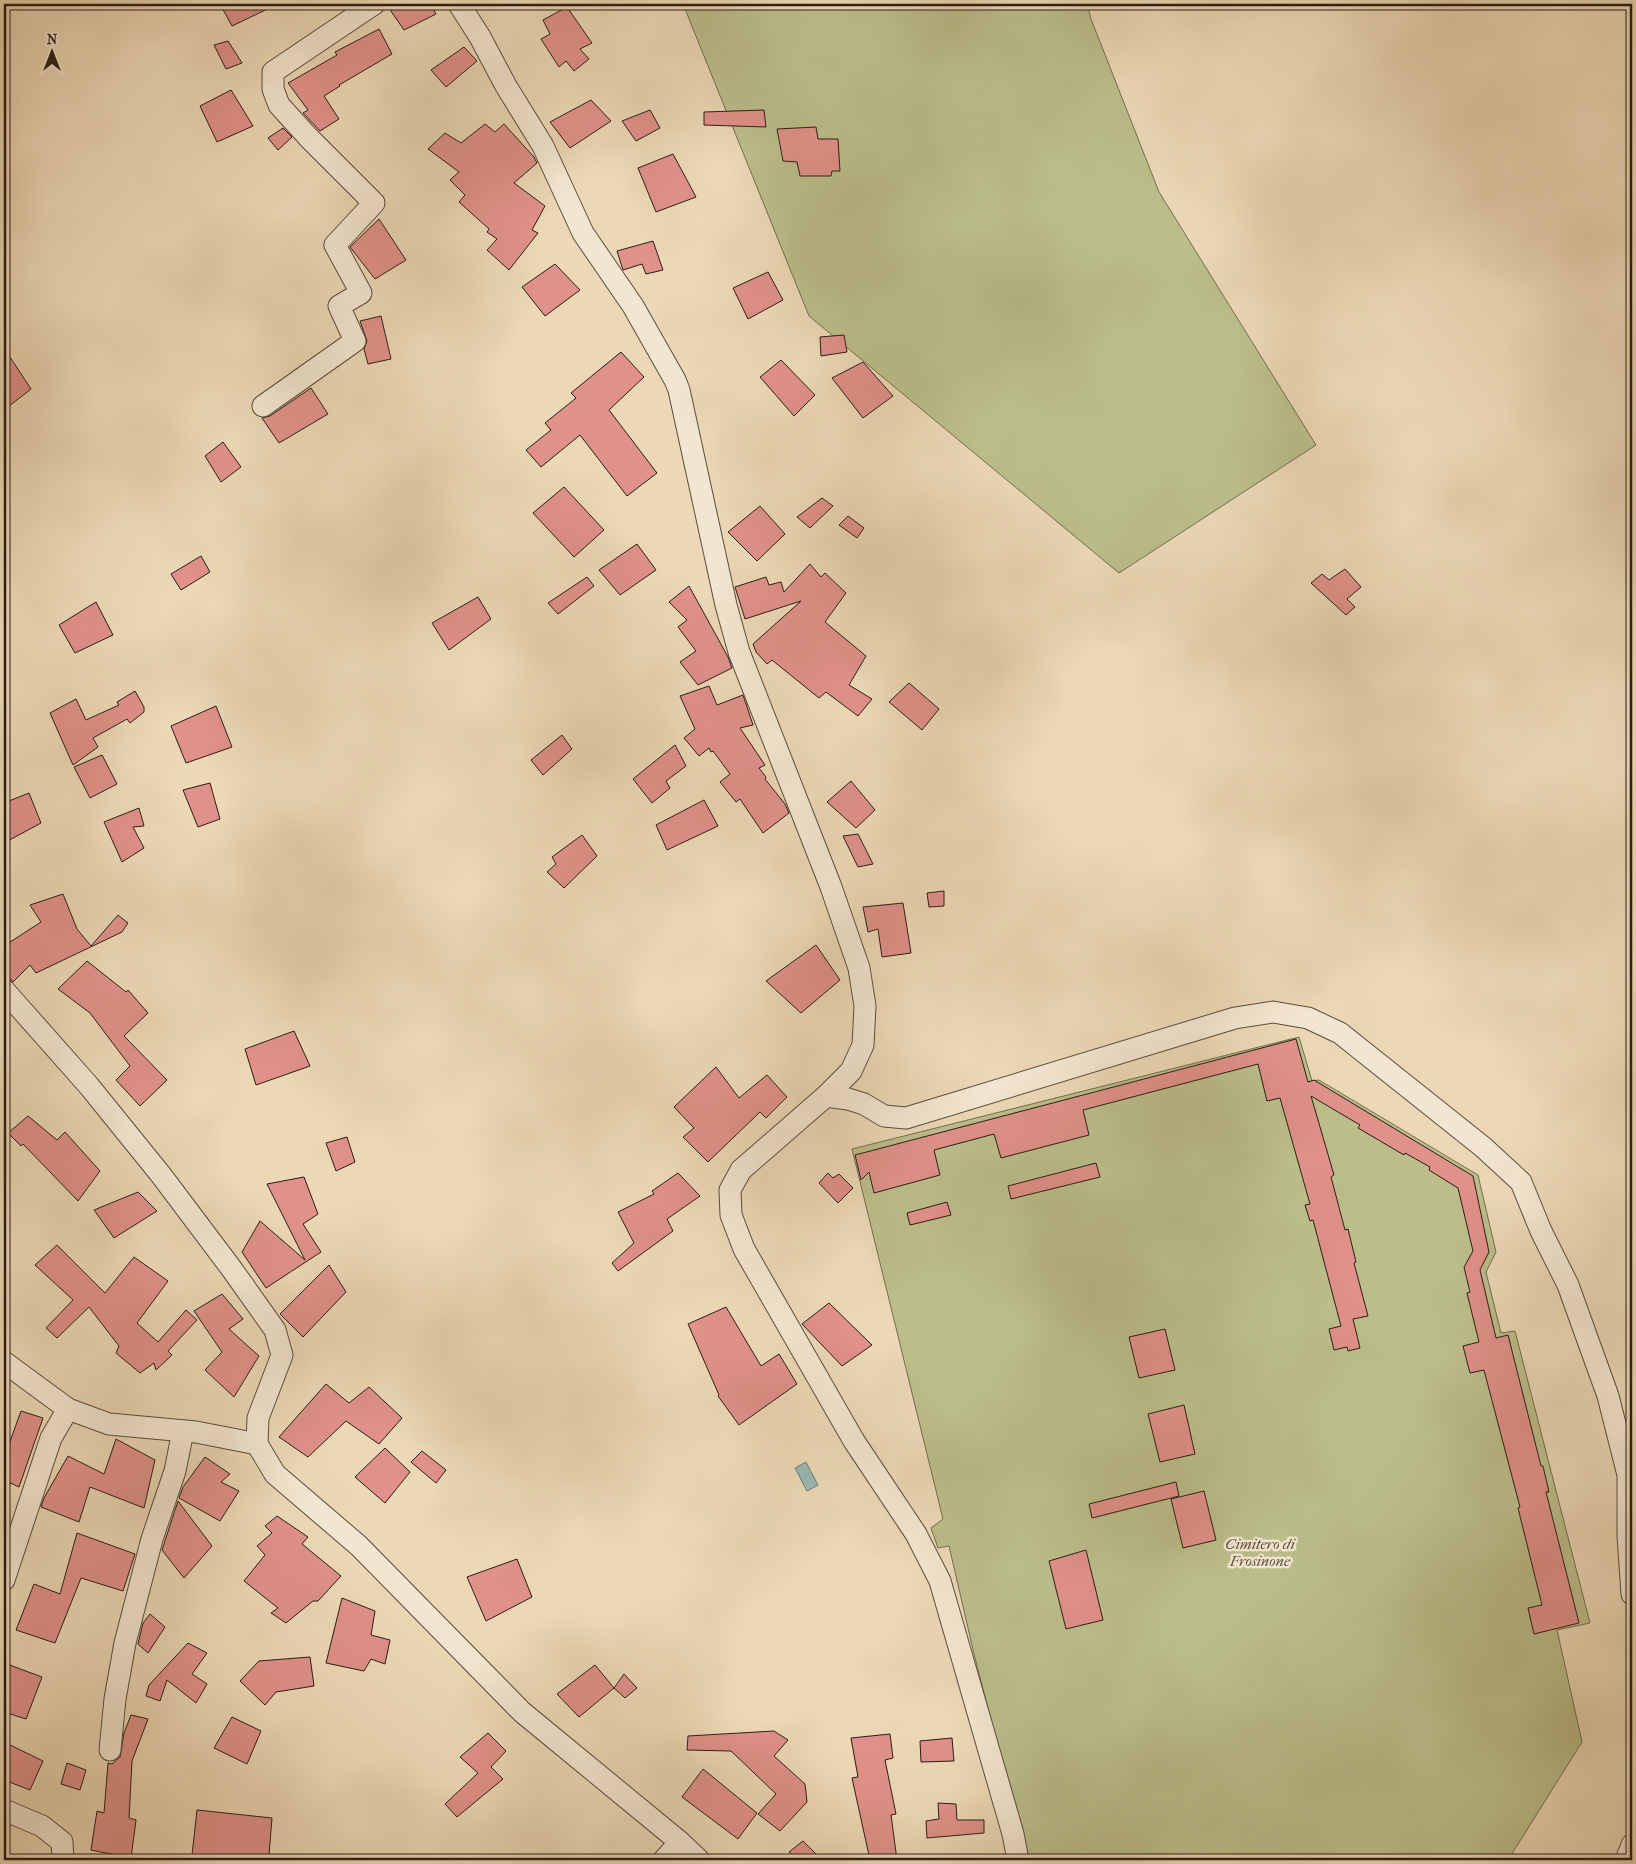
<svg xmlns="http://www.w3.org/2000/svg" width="1636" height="1864" viewBox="0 0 1636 1864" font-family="'IM FELL French Canon',serif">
<rect width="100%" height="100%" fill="#ecd8b6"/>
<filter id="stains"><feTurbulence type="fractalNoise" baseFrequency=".004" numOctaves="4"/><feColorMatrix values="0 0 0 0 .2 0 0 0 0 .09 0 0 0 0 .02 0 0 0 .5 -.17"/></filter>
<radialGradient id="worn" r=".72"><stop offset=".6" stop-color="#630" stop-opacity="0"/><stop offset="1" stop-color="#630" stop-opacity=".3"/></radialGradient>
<g fill="#bbbe8b" stroke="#726e50">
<polygon points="683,4 1087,4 1091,19 1159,192 1316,445 1119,573 809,316"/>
<polygon points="1299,1037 1312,1081 1319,1080 1478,1175 1496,1252 1486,1272 1501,1333 1515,1331 1590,1623 1557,1630 1582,1742 1508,1860 1027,1860 974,1654 949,1546 938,1548 931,1528 943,1519 852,1149"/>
</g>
<polygon fill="#99b9b3" stroke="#6d7b74" points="806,1462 818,1485 807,1491 795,1468"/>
<g fill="#e09189" stroke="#2a1d16">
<polygon points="220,4 278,4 232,26"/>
<polygon points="386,4 430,4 436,14 404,30"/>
<polygon points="567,7 592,43 580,49 589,59 574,71 566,61 559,67 541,39 550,34 543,20"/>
<polygon points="379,29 392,54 339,85 340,86 324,96 339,119 320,131 303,113 308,110 288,83 337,55 335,52"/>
<polygon points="228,41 242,63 226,69 214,45"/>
<polygon points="464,47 477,61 446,87 431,70"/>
<polygon points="231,90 253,126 217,142 200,106"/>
<polygon points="591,100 611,121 570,148 550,122"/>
<polygon points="650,110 660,128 636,141 622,121"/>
<polygon points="764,110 766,127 704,125 704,112"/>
<polygon points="485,124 495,132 504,124 534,157 537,163 514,183 545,206 532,230 538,233 509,270 487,250 497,239 487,232 489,229 459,202 465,195 450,180 459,172 428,149 445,133 461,143"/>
<polygon points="816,127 818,139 838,139 840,171 832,171 831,176 800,176 797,162 783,161 777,129"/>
<polygon points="283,128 292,137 278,150 268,138"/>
<polygon points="673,154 696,197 656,212 638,168"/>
<polygon points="379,219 406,260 375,279 350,247"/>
<polygon points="653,241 663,270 646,274 642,264 623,270 617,251"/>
<polygon points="555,264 580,290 545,316 522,287"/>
<polygon points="768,272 783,300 748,319 733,288"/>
<polygon points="381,316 391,359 368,364 364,349 367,341 360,321"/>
<polygon points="844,335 847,352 821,356 820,337"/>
<polygon points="4,348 31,389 4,410"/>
<polygon points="621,352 644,377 609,410 657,473 627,496 580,435 541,467 526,450 551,430 545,423 576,398 571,393"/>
<polygon points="781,360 815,395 794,416 760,377"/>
<polygon points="863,362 893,396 863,418 832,378"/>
<polygon points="311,388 328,414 279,443 262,418 270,416"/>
<polygon points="223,442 241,467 221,482 205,456"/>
<polygon points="564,487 604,530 574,557 533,513"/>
<polygon points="822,498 833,506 810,528 797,517"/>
<polygon points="760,506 785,534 757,561 728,532"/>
<polygon points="848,516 864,528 857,538 839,525"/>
<polygon points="637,544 656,570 620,595 599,570"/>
<polygon points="201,556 210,572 181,590 171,574"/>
<polygon points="810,564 821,577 825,573 846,593 825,622 866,656 849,685 872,699 858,716 826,692 819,698 772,660 767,664 756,652 753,644 801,601 745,619 735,587 766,577 769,585 781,582 784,592"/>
<polygon points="1345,569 1361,587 1347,599 1355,607 1346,615 1311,583 1322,574 1329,580"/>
<polygon points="587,577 594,586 558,614 548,603"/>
<polygon points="689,586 728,657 732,668 698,685 680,662 696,651 678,627 687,620 669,602"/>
<polygon points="478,597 491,619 449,650 432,623"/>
<polygon points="96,602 113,635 75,653 59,625"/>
<polygon points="909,683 939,709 922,730 889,702"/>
<polygon points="709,686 717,705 743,695 753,725 740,728 765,765 759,768 766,777 765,779 785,804 789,813 763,833 740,799 736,802 720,782 730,774 713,751 711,752 709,748 699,756 684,738 695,729 680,696"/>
<polygon points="135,691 144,707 144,712 130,723 127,719 93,738 98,747 73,765 50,713 76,699 86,720 119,705 117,702"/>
<polygon points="216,706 232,747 186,763 171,726"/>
<polygon points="562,735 572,749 543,775 531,760"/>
<polygon points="675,745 686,766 666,781 670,788 652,803 633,779"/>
<polygon points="102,755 117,784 90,798 74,767"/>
<polygon points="851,781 875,810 856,828 827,802"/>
<polygon points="210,783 220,819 198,827 183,790"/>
<polygon points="29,793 41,823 4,843 4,803"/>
<polygon points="704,800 718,826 667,850 656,825"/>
<polygon points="139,808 144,826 133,827 144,848 122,862 104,822"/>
<polygon points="858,834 873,864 858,867 843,836"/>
<polygon points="582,835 597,856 564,888 547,872 556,864 552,857"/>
<polygon points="944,891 944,906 929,907 927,893"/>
<polygon points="63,894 77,929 91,946 118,915 128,923 122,932 36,973 30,965 13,982 4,971 4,946 41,922 30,905"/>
<polygon points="903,903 911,953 882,957 878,929 868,932 863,907"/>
<polygon points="816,945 840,980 801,1013 766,981"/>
<polygon points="87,961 126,992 128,990 148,1013 124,1036 167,1080 140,1106 116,1080 130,1066 90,1013 58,989"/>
<polygon points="294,1031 310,1066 256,1085 245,1049"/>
<polygon points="1296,1039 1308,1082 1314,1080 1473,1176 1489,1252 1480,1270 1496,1338 1508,1335 1541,1466 1543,1466 1549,1492 1546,1492 1579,1623 1534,1634 1528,1608 1542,1605 1518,1508 1520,1507 1484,1370 1470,1373 1463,1346 1479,1342 1467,1293 1470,1292 1464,1267 1473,1251 1458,1188 1429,1170 1430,1167 1405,1153 1404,1155 1358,1128 1360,1125 1311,1096 1334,1175 1331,1177 1345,1230 1348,1229 1356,1262 1354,1263 1368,1316 1353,1319 1360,1348 1348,1351 1347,1347 1334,1350 1329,1329 1341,1326 1313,1220 1310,1221 1305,1205 1310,1204 1280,1098 1267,1101 1258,1064 1083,1110 1089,1135 1001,1158 994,1134 934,1150 940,1175 874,1193 869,1172 861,1180 855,1155"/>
<polygon points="716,1067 739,1098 767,1075 787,1097 766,1118 760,1112 708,1162 683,1137 694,1128 674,1107"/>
<polygon points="28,1116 57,1140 65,1132 100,1171 78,1201 23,1144 21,1146 8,1133"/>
<polygon points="347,1137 355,1162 336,1171 326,1143"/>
<polygon points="1096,1163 1100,1177 1011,1199 1008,1186"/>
<polygon points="678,1173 700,1196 667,1219 673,1231 618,1271 612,1263 634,1243 618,1212 654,1194 652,1191"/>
<polygon points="828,1173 833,1178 839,1174 853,1188 838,1203 819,1183"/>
<polygon points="304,1177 318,1214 303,1224 321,1252 266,1288 242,1252 260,1221 305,1260 267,1184"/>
<polygon points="138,1192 157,1211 114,1238 94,1210"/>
<polygon points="947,1202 951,1215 910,1225 907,1213"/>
<polygon points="57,1245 105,1293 134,1257 168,1281 137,1323 158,1342 186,1310 197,1320 168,1351 172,1355 156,1370 154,1363 140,1373 116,1353 119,1346 89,1307 57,1338 46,1328 73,1300 35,1265"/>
<polygon points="329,1265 346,1292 303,1337 280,1314"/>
<polygon points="222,1294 243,1319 229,1329 259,1356 234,1397 205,1370 222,1352 194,1311"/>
<polygon points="829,1303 872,1345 842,1366 802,1324"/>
<polygon points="726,1307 761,1366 779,1354 797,1384 739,1425 718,1396 719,1395 688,1324"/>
<polygon points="1165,1329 1175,1370 1139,1378 1129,1337"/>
<polygon points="326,1384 349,1403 369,1387 402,1418 379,1444 346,1421 308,1457 279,1437"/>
<polygon points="1184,1405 1195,1454 1160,1462 1148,1414"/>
<polygon points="21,1411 43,1418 19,1487 4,1480 4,1458"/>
<polygon points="116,1439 155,1460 144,1508 90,1487 79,1522 41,1507 44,1498 68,1456 104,1474"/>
<polygon points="385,1448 410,1472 385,1503 355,1477"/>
<polygon points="422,1451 446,1470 436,1483 411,1462"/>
<polygon points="205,1457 230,1474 221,1482 239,1491 220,1521 179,1498 183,1487"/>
<polygon points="1176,1482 1179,1496 1092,1518 1089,1504"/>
<polygon points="1204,1491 1216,1540 1183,1548 1171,1499"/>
<polygon points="178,1501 212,1546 184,1578 162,1550"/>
<polygon points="277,1516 308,1537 302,1544 341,1576 318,1601 313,1601 286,1623 271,1613 278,1608 244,1581 265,1555 257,1546 272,1533 265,1526"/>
<polygon points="77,1533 135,1554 123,1591 81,1578 55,1643 16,1630 34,1584 60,1594"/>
<polygon points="1086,1550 1103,1620 1066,1629 1049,1561"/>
<polygon points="517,1559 532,1597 486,1621 467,1577"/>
<polygon points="342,1598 375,1611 371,1635 390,1640 385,1664 371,1659 364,1671 326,1663"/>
<polygon points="150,1614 165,1627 148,1653 138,1644 143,1623"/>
<polygon points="188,1643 207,1653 192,1674 207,1684 196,1703 167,1680 160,1701 146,1696 149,1685"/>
<polygon points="310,1657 314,1686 276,1692 265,1705 240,1681 259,1661"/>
<polygon points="4,1663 42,1677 26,1719 4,1712"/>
<polygon points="595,1665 614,1688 579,1717 557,1694"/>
<polygon points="624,1674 637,1688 625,1698 614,1688"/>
<polygon points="131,1715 148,1719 132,1761 129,1818 136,1820 131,1858 91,1850 97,1811 104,1813 108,1763 112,1764 120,1757 124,1733"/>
<polygon points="232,1717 261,1731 247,1764 214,1748"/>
<polygon points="774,1731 788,1740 774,1756 805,1784 807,1802 780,1831 758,1814 776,1794 731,1751 687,1750 688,1736"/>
<polygon points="488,1733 506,1751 491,1767 503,1779 457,1817 445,1804 478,1773 460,1757"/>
<polygon points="890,1734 893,1758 885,1760 896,1814 891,1815 897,1860 870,1860 852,1778 858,1777 851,1738"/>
<polygon points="952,1738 954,1761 921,1762 920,1741"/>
<polygon points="4,1742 43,1761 30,1790 4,1780"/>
<polygon points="67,1763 86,1770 80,1790 61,1784"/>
<polygon points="703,1769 757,1813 738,1839 682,1797"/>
<polygon points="938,1803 956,1804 957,1820 984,1820 984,1833 927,1838 926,1821 939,1819"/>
<polygon points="197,1810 272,1818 269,1855 192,1855"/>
<polygon points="803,1841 822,1860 798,1860 789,1852"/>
</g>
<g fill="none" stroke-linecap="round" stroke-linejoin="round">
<defs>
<g id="minor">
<polyline points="459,4 480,37 506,86 543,146 583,233 633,306 675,380 679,390 726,605 739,652 831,887 859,968 865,1006 863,1045 851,1071 826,1096 741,1170 730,1190 731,1215 744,1249 854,1441 916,1534 940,1581 1013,1834 1018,1860"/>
<polyline points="263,406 355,341 339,306 361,293 335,245 374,203 309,138 279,105 273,89 273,72 374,4"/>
<polyline points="4,990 89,1086 161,1175 231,1268 275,1330 282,1355 258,1418 257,1444 275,1474 359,1546 522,1712 680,1842 699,1860"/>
<polyline points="826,1096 848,1099 864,1104 884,1116 906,1118 1235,1018 1273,1012 1308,1018 1340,1033 1483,1147 1521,1182 1541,1231 1568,1285 1608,1396 1628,1475 1628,1536 1632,1594"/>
<polyline points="4,1362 68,1409 109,1424 196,1432 257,1444"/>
<polyline points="4,1580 51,1438 68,1409"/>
<polyline points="110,1750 115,1699 125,1643 152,1539 175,1471 183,1431"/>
<polyline points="4,1810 42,1826 62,1842 63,1860"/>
<polyline points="664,1860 680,1842"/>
<polyline points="1626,1860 1632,1845"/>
</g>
</defs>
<use href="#minor" stroke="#5a4c3e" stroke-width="23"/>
<use href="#minor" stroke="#f3e6d0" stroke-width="21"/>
</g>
<g text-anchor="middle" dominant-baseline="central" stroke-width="5" stroke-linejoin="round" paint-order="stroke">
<g font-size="15" font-style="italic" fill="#564d39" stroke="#f3e6d0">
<text x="1260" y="1544">Cimitero di<tspan x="1260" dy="17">Frosinone</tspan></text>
</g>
</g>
<rect width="1636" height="1864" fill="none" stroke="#ecd8b6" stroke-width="20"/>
<rect x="5" y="5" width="1626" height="1854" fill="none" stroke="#2a1d16" stroke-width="2.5"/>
<rect x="10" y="10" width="1616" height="1844" fill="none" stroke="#2a1d16"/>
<g transform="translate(52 52)" stroke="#f3e6d0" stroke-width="4" paint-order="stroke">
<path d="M0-4L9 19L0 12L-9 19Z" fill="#2a1d16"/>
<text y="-8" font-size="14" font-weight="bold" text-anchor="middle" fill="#2a1d16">N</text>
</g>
<rect width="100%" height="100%" filter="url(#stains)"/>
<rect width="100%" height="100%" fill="url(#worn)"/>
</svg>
